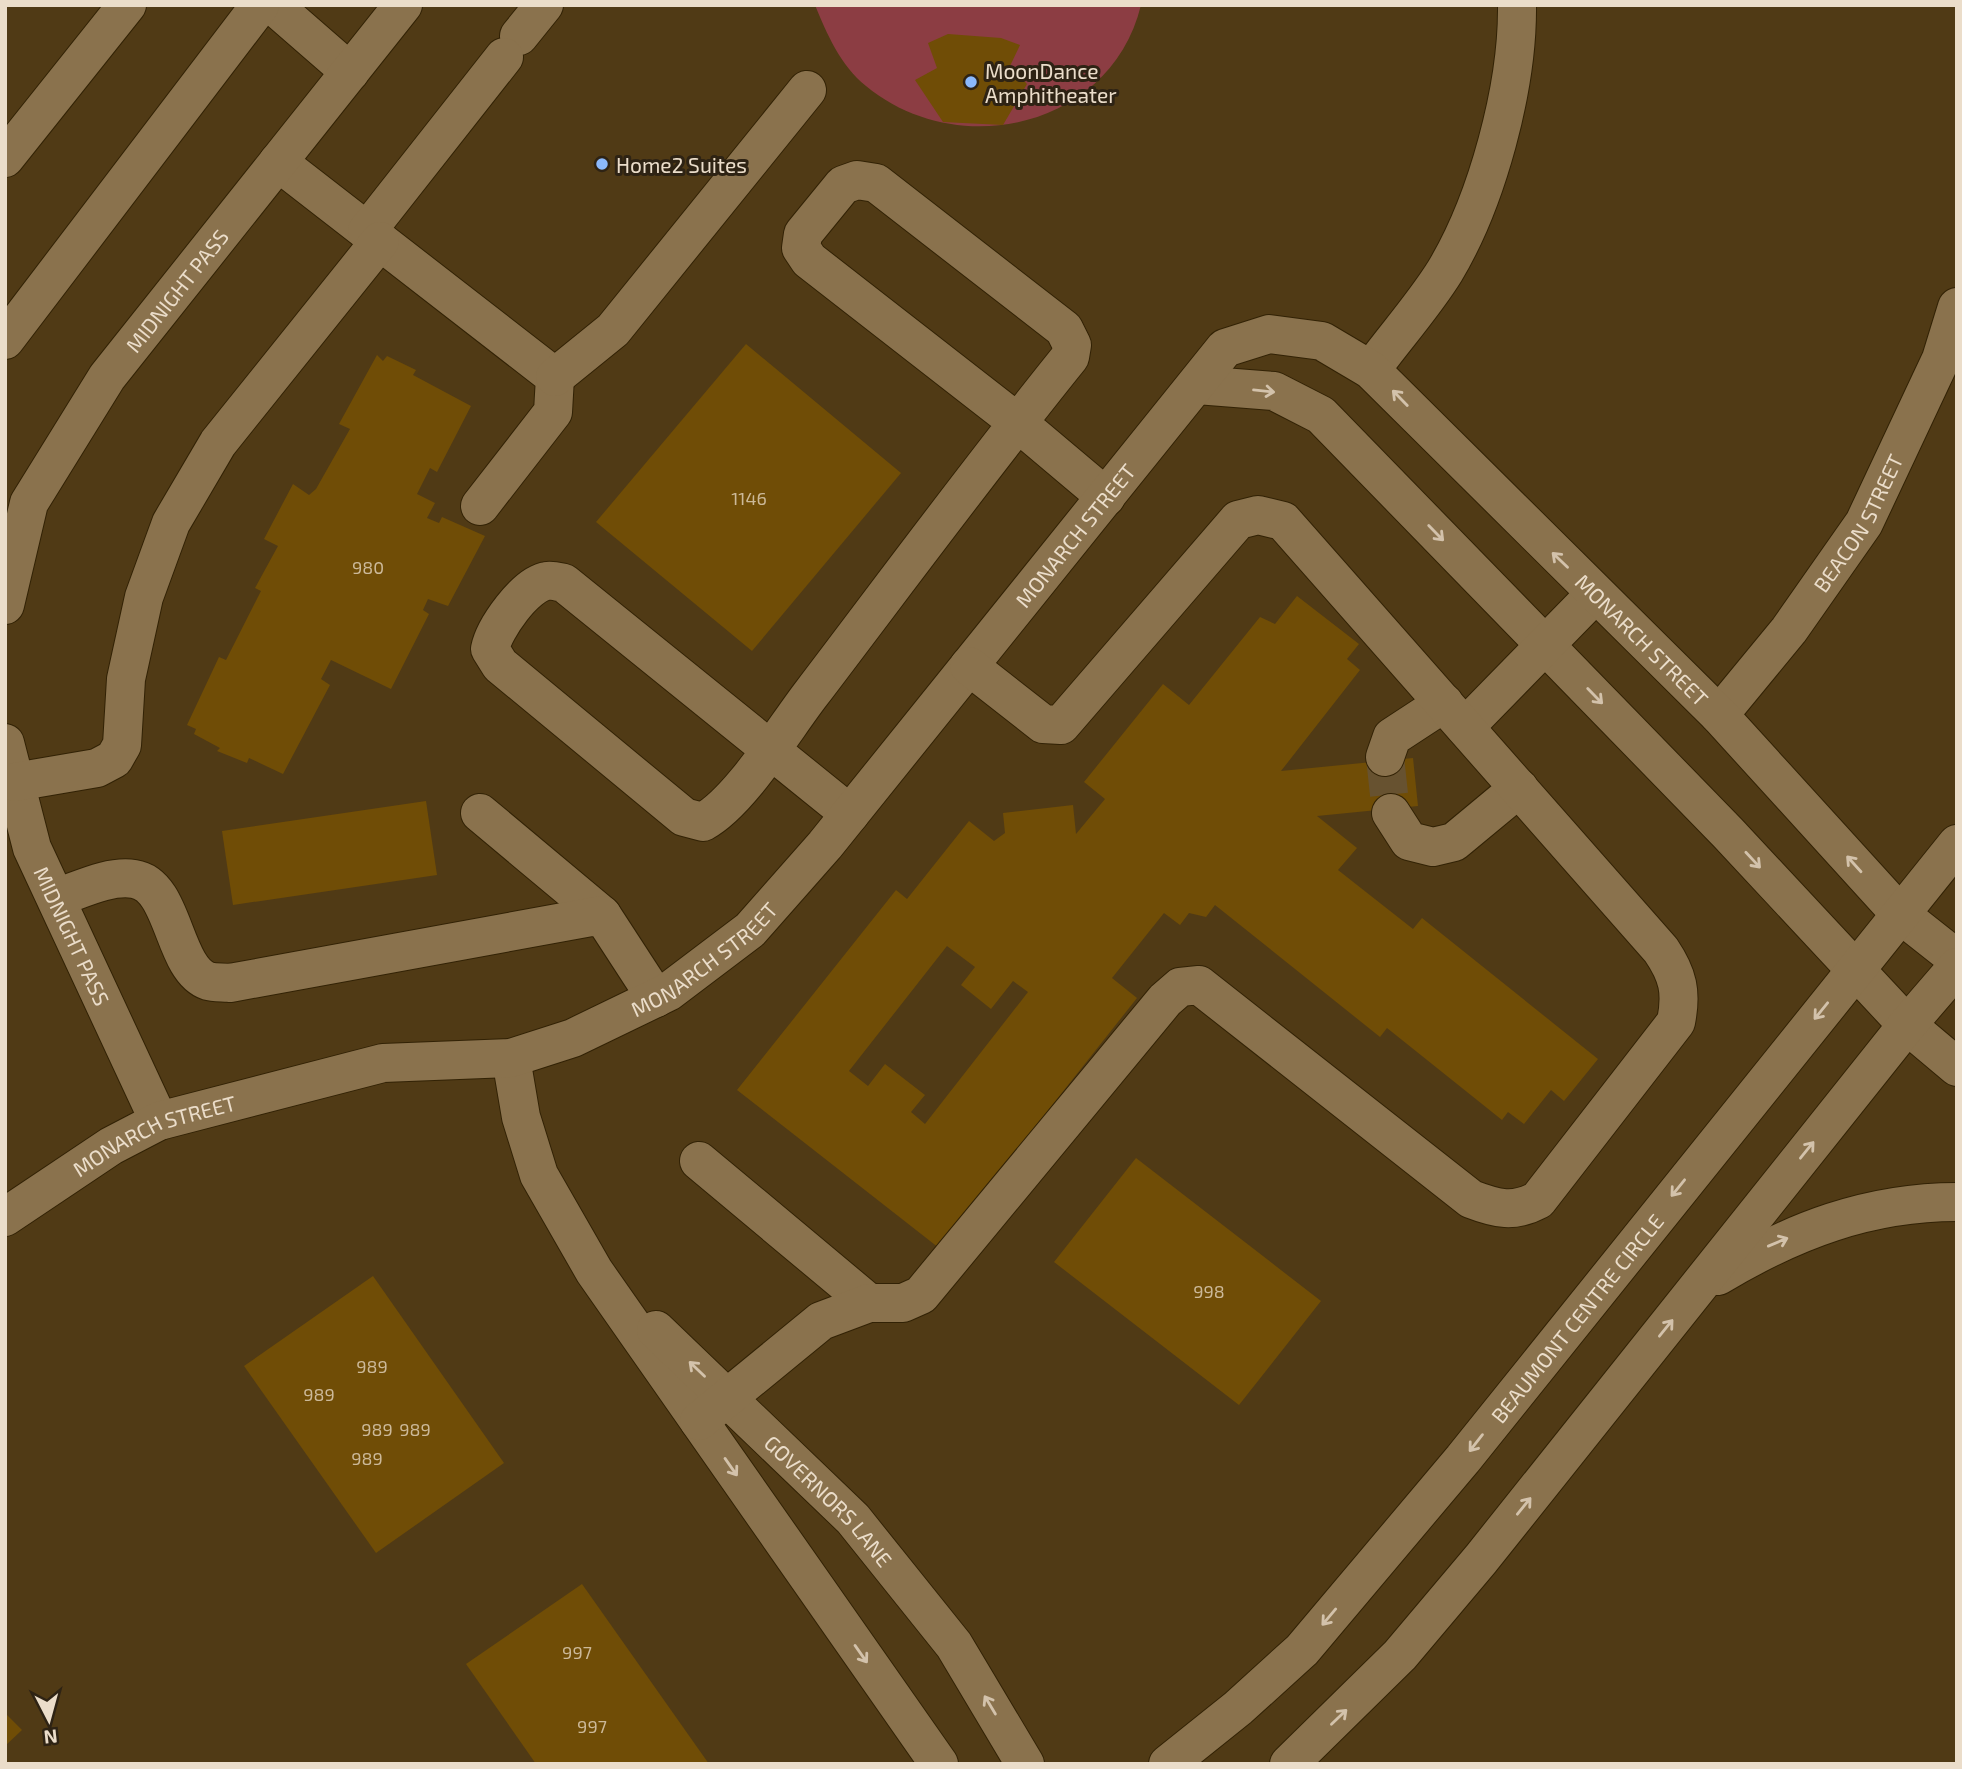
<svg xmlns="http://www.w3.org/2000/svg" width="1962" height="1769" viewBox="0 0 1962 1769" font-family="'Exo 2',sans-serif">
<rect width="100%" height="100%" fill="#503a15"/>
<path fill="#8c3d43" d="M815,5H1141C1111,128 958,162 866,86C840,65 827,34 815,5Z"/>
<g fill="#704d06" fill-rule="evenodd">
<polygon points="948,34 1001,38 1020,45 1010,66 1027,84 1003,125 943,122 915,80 937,68 928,43"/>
<polygon points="746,344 901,473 752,651 596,522"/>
<polygon points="377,355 383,361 387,356 416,370 413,375 471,406 437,472 430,468 417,494 435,503 427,518 439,523 442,517 485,536 448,606 428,599 423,610 429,614 391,689 331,660 321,679 330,685 283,774 249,758 247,763 217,751 220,748 194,734 196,729 187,725 219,657 226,660 261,591 255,588 278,546 264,539 293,484 309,495 316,489 350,429 339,424"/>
<path d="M1297,596L1359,644L1347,659L1360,670L1281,771L1413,758L1418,806L1317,816L1357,848L1338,870L1413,929L1422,918L1598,1059L1564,1101L1551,1090L1524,1124L1508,1112L1502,1120L1387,1028L1380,1037L1215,905L1206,917L1189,913L1180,925L1164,913L1112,978L1137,998L939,1248L737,1090L896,890L907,899L969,821L994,841L1005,833L1003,813L1073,805L1076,834L1105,799L1084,782L1163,684L1189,705L1260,617L1275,624ZM947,946L975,967L961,985L991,1009L1013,981L1028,992L925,1124L911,1112L925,1095L885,1064L868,1086L849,1071Z"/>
<polygon points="426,801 437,875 233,905 222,831"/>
<polygon points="1136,1158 1321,1301 1239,1405 1054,1262"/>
<polygon points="373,1276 504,1463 376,1553 244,1366"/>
<polygon points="582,1584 709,1764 536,1764 466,1664"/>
<polygon points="5,1713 22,1730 5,1746"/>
</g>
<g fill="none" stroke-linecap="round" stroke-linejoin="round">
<polyline stroke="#675230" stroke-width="38" stroke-dasharray="38 19" stroke-linecap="butt" points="1385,757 1391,813"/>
<defs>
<g id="minor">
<polyline points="273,5 350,72"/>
<polyline points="519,36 544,5"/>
<polyline points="5,158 127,5"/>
<polyline points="278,162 555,377 553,412 480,506"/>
<polyline points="367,231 504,57"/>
<polyline points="5,340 260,5"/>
<path d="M1371,370C1395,337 1424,305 1445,271C1487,201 1518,87 1517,5"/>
<polyline points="555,377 613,330 807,90"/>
<polyline points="1197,385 1274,391 1321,415 1728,833 1907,1025 1957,1067"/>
<path id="s1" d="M5,605L29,503L107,377L403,5"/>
<path id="s2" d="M1719,715L1789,630L1864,523L1941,359L1957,307"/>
<polyline points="1465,727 1595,594"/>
<path id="s3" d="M5,743L32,848L159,1121"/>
<polyline points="1385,757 1392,737 1444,703"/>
<polyline points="15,782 97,768 114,759 122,745 126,679 144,597 171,523 218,443 380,241"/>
<polyline points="480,813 602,915"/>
<polyline points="1391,813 1409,841 1433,847 1454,842 1519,788"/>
<path d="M850,814L564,583C559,582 552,580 547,581C525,584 494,629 490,649L500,665L684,817L703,822C740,802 784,729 811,694C897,581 981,467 1070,357L1072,345L1064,329L876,183L857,180L843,185L803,234L801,248L809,260L1017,422L1106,497"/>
<path d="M56,898C80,890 109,875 134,879C175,885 172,968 208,981C215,983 224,982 230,983L602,915L656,998"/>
<polyline points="511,1058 521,1117 539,1175 594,1271 939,1764"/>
<polyline points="699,1161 869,1303"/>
<path id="s4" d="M5,1217L111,1146L159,1121L383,1063L511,1058L573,1038L668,992L750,930L825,845L1225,348L1269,334L1322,341L1371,370L1719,715L1900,914L1957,959"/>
<path d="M1718,1276C1793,1231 1868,1202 1957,1202"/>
<path id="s5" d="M656,1330L853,1519L954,1645L1025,1764"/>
<path d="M699,1421L821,1321L869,1303H903L921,1295L1165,1000L1180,987L1199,985L1471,1199C1497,1209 1514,1213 1538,1200L1676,1022C1682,992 1678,975 1661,950L1283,521L1258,515L1238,520L1061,725L1043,724L969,666"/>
<path id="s6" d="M1168,1764L1238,1708L1302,1650L1463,1459L1957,844"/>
<polyline points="1289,1764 1400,1655 1481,1559 1907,1025 1957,967"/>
</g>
</defs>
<use href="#minor" stroke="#322205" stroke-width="40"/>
<use href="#minor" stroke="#8a724d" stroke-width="38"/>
</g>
<defs><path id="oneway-shaft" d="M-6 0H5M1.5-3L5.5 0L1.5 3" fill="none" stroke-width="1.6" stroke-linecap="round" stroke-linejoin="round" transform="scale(1.75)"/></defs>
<g stroke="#d3c2ab">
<use href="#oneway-shaft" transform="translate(1264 391) rotate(6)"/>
<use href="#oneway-shaft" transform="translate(1400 398) rotate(-134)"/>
<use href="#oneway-shaft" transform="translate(1436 533) rotate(46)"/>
<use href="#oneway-shaft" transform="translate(1560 560) rotate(-136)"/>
<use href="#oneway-shaft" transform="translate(1595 696) rotate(46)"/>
<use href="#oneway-shaft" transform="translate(1753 860) rotate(47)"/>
<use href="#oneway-shaft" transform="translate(1854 864) rotate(-132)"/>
<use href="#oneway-shaft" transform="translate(1821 1011) rotate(129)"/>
<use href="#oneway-shaft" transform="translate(1807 1150) rotate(-51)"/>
<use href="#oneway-shaft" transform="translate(1678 1188) rotate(129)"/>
<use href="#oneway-shaft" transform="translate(1778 1242) rotate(-23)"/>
<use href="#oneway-shaft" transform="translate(1666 1328) rotate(-51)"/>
<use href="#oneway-shaft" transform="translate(697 1369) rotate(-136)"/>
<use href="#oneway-shaft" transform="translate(1476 1443) rotate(128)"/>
<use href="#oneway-shaft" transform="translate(731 1467) rotate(55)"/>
<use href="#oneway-shaft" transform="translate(1524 1506) rotate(-51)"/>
<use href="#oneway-shaft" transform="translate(1329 1617) rotate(130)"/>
<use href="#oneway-shaft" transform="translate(861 1654) rotate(55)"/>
<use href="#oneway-shaft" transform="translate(990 1705) rotate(-121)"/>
<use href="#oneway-shaft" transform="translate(1339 1717) rotate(-44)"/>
</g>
<g fill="#8bb9fc" stroke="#2e2314" stroke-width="2.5">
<circle cx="971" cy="82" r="7"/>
<circle cx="602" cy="164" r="7"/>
</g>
<g text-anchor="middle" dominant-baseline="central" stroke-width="6" stroke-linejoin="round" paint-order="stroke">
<g font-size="18" fill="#ccb999">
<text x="749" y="498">1146</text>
<text x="368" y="567">980</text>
<text x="1209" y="1291">998</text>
<text x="372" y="1366">989</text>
<text x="319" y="1394">989</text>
<text x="377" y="1429">989</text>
<text x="415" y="1429">989</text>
<text x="367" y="1458">989</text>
<text x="577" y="1652">997</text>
<text x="592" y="1726">997</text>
</g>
<g font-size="21" fill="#ebddca" stroke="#2e2314" text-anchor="start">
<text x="985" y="70">MoonDance<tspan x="985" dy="24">Amphitheater</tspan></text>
<text x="616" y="164">Home2 Suites</text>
</g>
<g font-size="21" fill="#ebddca" stroke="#2e2314">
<text stroke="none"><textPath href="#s1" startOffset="364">MIDNIGHT PASS</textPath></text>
<text stroke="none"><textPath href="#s2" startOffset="238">BEACON STREET</textPath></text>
<text stroke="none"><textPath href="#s4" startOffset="1326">MONARCH STREET</textPath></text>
<text stroke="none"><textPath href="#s4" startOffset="2105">MONARCH STREET</textPath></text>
<text stroke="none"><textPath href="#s3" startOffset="205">MIDNIGHT PASS</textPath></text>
<text stroke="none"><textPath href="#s4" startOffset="760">MONARCH STREET</textPath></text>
<text stroke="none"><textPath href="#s4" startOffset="172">MONARCH STREET</textPath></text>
<text stroke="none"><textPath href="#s6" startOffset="607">BEAUMONT CENTRE CIRCLE</textPath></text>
<text stroke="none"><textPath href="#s5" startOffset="243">GOVERNORS LANE</textPath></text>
</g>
</g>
<rect width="1962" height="1769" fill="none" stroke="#ebddca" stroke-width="14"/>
<g transform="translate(49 1720) rotate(174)" stroke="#2e2314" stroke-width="5" paint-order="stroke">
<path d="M0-5L12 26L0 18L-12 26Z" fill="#ebddca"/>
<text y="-10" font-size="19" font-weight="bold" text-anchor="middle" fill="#ebddca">N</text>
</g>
</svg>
